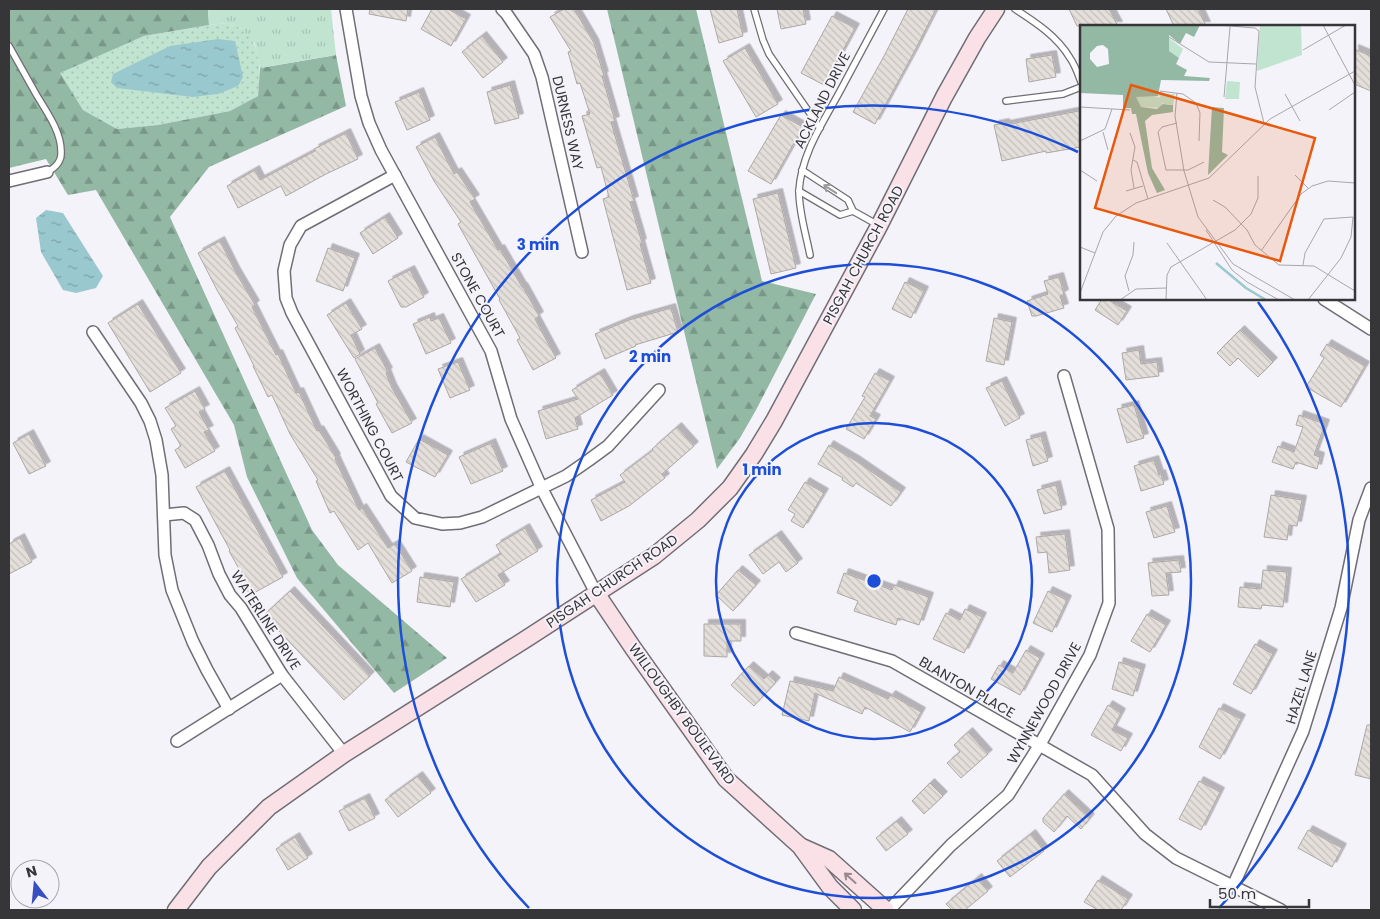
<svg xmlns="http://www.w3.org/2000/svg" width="1380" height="919" viewBox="0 0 1380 919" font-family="Poppins,sans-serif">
<defs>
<pattern id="grass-dots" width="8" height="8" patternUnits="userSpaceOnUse" patternTransform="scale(1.25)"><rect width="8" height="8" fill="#c1e4d0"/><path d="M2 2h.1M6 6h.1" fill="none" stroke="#a6c4b3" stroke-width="1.8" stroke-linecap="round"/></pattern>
<pattern id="forest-firs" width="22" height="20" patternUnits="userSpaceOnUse" patternTransform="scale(1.25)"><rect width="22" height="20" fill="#93b9a4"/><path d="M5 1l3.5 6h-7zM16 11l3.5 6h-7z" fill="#799787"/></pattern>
<pattern id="park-tufts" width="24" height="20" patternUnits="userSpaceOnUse" patternTransform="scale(1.25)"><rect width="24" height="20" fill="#c1e4d0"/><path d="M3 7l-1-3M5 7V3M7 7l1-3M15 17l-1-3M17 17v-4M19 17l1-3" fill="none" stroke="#a6c4b3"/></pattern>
<pattern id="water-ripples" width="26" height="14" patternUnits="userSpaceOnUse" patternTransform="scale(1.25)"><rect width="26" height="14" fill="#99c8ce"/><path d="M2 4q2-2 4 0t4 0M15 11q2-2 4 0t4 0" fill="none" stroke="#7ea3a8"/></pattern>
<pattern id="building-back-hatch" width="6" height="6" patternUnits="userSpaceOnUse" patternTransform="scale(1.25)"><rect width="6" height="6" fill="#e4dfda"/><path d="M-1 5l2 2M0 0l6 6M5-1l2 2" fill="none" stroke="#c4c0bc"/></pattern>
<filter id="shadow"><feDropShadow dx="4.5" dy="-4.5" stdDeviation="0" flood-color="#0004"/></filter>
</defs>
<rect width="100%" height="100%" fill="#f5f3fa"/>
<path fill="url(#grass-dots)" d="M227,23C232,25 238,26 242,29C263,45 260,73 258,96L230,111L158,125L117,129L83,110L59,73L144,36L209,25Z"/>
<g fill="url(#forest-firs)">
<polygon points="9,9 208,9 209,25 144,36 60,73 83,110 117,129 158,125 230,111 258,96 260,68 336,55 346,106 209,167 170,217 312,530 338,565 447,658 394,693 297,578 247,477 234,425 96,190 68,195 46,159 9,168"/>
<polygon points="607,9 696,9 762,281 816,294 756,410 740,438 717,469"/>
</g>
<polygon fill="url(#park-tufts)" points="208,9 331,9 336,55 260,68 255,44 241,28 227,23 209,25"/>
<g fill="url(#water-ripples)">
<polygon points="218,39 235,41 243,77 238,86 218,94 193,97 117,88 111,82 113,74 170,46"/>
<polygon points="46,210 63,213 103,276 96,288 76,293 63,290 41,252 36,218"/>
</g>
<g fill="url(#building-back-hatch)" stroke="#ada8a4" filter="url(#shadow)">
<polygon points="370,9 408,9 406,21 369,14"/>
<polygon points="432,9 448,9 466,19 451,46 421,29"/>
<polygon points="564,9 574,9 594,43 604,76 602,76 615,121 611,122 634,201 630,202 642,243 640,244 651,283 627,290 603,199 609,197 601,167 597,168 582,116 590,114 580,83 577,84 568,52 571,51 550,17"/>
<polygon points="710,9 737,9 743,36 719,43"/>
<polygon points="777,9 803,9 806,24 781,29"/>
<polygon points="908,9 936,9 913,54 875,124 853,112 884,56"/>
<polygon points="1069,9 1109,9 1118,26 1077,26"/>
<polygon points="1166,9 1198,9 1206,26 1174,26"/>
<polygon points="832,16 855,28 824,85 801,73"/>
<polygon points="482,36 503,62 483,78 462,52"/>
<polygon points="745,48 778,104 756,117 723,61"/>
<polygon points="1354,49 1371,56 1371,91 1354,84"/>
<polygon points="1052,55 1056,77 1029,82 1026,59"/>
<polygon points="510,85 519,118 495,124 487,92"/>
<polygon points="419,92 430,120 407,130 395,102"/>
<polygon points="1079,111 1081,125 1081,147 1046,153 1046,151 1002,161 994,125 1005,123 1005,125"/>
<polygon points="781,115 803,127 771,184 748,171"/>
<polygon points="346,133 358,159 326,174 286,196 281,186 238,208 227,186 255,170 260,180 315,151 314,149"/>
<polygon points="435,137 454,174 457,172 475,199 470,202 498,250 500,249 522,287 523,287 539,316 535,319 556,358 533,370 517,340 520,338 499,300 500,299 458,224 461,222 434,181 416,147"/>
<polygon points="778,193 796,268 771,274 753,199"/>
<polygon points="385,217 398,238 373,254 360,233"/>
<polygon points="220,241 235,271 255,305 252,307 276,355 278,354 296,393 299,392 317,431 319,430 336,458 335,459 359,510 362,508 388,548 395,544 412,571 392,583 368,543 358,550 334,511 330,513 316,481 318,480 290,434 272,395 268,397 253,366 254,366 235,328 238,326 217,290 198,253"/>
<polygon points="328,248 355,258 343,291 316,281"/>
<polygon points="410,270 424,297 406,307 401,307 388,281"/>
<polygon points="1059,277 1064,294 1060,296 1064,308 1036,316 1032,316 1027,301 1048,294 1044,281"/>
<polygon points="905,282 924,291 911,318 892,309"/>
<polygon points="1102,299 1107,299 1127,311 1118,325 1095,310"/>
<polygon points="346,303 362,329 351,335 360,354 354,358 327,315"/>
<polygon points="138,304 181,373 150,392 108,323"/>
<polygon points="671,308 678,332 635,345 636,346 605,359 595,334 629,320"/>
<polygon points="430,317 431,321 439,318 451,343 426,354 413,324"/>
<polygon points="994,318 1012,322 1004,365 986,361"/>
<polygon points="1240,330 1273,362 1258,377 1238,358 1230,366 1217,353"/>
<polygon points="1327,344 1365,366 1341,407 1306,387 1324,358 1320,355"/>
<polygon points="375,348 388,372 386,373 392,388 412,423 392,433 376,404 378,403 355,359"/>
<polygon points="1139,350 1141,364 1157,362 1159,376 1126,380 1122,353"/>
<polygon points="458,362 470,390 450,398 438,369"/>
<polygon points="600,373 613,395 575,418 578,429 546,439 538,411 578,399 572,390"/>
<polygon points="875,373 890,381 870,416 876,419 864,439 846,429 865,397 862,396"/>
<polygon points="1002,381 1020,418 1005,426 986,388"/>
<polygon points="195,391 205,409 199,412 209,430 204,432 215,451 185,468 175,450 181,446 171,429 176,426 165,408"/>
<polygon points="1134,405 1144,438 1127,443 1117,409"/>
<polygon points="1299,415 1325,424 1314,455 1320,457 1317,469 1296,462 1293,469 1272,462 1278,446 1294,452 1303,427 1296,425"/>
<polygon points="677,427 694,446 662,474 665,478 629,506 601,521 591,500 625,482 620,475 653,450 652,449"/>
<polygon points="29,434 46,466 29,474 13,443"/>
<polygon points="1041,436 1048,461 1033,466 1026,440"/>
<polygon points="419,439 448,455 435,477 406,462"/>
<polygon points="491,443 503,471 471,484 459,457"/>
<polygon points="829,445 856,461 901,492 891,506 856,483 853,487 842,480 843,478 818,464"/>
<polygon points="1154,460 1159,475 1161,474 1164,484 1141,491 1134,466"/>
<polygon points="225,471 283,577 250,595 240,577 243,576 229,551 230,550 196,487"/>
<polygon points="805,482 824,493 803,528 791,521 795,514 788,510"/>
<polygon points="1056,485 1062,509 1044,514 1037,490"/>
<polygon points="1271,495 1302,500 1297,526 1289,525 1287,540 1264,537"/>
<polygon points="1167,506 1175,532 1154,538 1146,512"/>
<polygon points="525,528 538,551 498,575 505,585 476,602 461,579 501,554 496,545"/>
<polygon points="1065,534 1070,570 1049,573 1047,552 1038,553 1036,537"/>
<polygon points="777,535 798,563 786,572 779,562 763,574 749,555"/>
<polygon points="20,538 32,562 9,574 9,544"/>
<polygon points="1179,560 1181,572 1166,573 1169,595 1152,596 1148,563"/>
<polygon points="738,570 756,585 733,611 716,595"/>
<polygon points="1263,570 1287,572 1283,607 1262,605 1261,609 1238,607 1240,587 1261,589"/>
<polygon points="844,573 892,590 894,585 929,597 919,625 898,618 896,625 854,611 858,601 837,593"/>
<polygon points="420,577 454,582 450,607 417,602"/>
<polygon points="290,591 370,676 344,700 264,615"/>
<polygon points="1048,591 1067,600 1052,632 1033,623"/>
<polygon points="965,609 982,617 964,653 933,639 946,613 960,620"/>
<polygon points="1147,614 1166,625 1150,652 1131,641"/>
<polygon points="704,624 741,624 741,641 727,641 727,657 704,656"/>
<polygon points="1255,644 1273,654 1251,694 1233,684"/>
<polygon points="1026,650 1040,658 1020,695 991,679 999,665 1013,673"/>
<polygon points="1119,662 1141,669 1133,696 1112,689"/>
<polygon points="749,666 764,679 768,675 776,682 754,706 731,685"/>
<polygon points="839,677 888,699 891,695 921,712 910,732 865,707 862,714 815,693 809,721 782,715 790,681 833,691"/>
<polygon points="1108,705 1121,713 1112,730 1128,738 1121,751 1091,735"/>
<polygon points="1219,708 1241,719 1220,759 1199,747"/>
<polygon points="1367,725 1371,725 1371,779 1355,775"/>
<polygon points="968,732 988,754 961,778 947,763 960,752 954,745"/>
<polygon points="418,776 431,793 398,817 385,800"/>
<polygon points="1199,781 1220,792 1201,830 1179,819"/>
<polygon points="930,783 943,796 924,814 912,801"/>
<polygon points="1064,794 1090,818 1081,829 1067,816 1054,832 1043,822 1043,818"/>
<polygon points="365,798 375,818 349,831 339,811"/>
<polygon points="897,821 908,834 886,851 876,838"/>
<polygon points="1308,830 1342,848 1332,867 1298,848"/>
<polygon points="1031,834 1044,851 1010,877 997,861"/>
<polygon points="295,837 308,858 288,870 276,849"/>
<polygon points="977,878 988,891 965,910 952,910 946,904"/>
<polygon points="1098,880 1128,899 1121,910 1098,910 1084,902"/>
</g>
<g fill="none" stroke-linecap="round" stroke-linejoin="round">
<defs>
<g id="lane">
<polyline points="754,9 763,40 769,54 820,128"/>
<path d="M1015,9C1035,22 1057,36 1070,58C1075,65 1078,74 1081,82"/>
<path d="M9,46C18,62 27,78 36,94C46,111 61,131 61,151C62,161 55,168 47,172"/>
<polyline points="1006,101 1063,94 1081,87"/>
<polyline points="802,170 848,200 853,211 878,225"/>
<polyline points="799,191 840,215 853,211"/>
<path d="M810,255C806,234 799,213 799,191C801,155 822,124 839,93C854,65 869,37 884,9"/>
</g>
<g id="street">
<polyline points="346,9 361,96 369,123 381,150 491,351 511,419 542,489 596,593"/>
<polyline points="502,9 506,13 534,54 542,77 582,252"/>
<polyline points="395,175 301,226 290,245 284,271 286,298 292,313 391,496 415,518 442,524 460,523 482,517 566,476 589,460 608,446 659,390"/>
<polyline points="9,181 47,172"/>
<polyline points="1324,299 1371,329"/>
<polyline points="93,332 141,403 150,421 156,440 162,475 165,555 172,590 193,642 207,670 229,709"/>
<polyline points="164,515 184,513 195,520 208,545 219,574 230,595 241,608 282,675 344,754"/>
<polyline points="796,633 892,661 1092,775 1145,834 1176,858 1281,910"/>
<polyline points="177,741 282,675"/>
<polyline points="1233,886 1303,731 1341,608 1359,520 1371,488"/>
<polyline points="889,910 951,845 1008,795 1039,746 1090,655 1109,603 1108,529 1064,376"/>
</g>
<g id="secondary">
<polyline points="596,593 633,648 726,779 800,846 830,887 853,910"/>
<polyline points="802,847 829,859 886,910"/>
<polyline points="176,910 209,867 269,807 344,754 526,639 654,556 698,520 730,488 754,454 774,421 879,226 944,97 977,38 996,9"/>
</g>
</defs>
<use href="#lane" stroke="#706e74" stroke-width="8"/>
<use href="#street" stroke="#706e74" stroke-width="14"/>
<use href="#secondary" stroke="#706e74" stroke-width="19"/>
<use href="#lane" stroke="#fff" stroke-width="5.5"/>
<use href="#street" stroke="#fff" stroke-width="11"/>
<use href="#secondary" stroke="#fae1e7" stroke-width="16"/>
</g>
<defs><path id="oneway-shaft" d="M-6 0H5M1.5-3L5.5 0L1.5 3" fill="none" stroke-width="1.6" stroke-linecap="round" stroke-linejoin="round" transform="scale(1.25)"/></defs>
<use stroke="#9a9a9c" href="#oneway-shaft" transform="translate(830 189) rotate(-147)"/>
<use stroke="#988b90" href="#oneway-shaft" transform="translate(850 878) rotate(-138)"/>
<g fill="none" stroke="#1d4ed8" stroke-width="2.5">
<circle cx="874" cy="581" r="158"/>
<circle cx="874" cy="581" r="317"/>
<path d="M529 908A475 475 0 0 1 1078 152M1258 302A475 475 0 0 1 1219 908"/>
</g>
<g text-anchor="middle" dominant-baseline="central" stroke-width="4" stroke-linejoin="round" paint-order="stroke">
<g font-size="14" fill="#363538" stroke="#f5f3fa">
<text transform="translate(822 100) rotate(-63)">ACKLAND DRIVE</text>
<text transform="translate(568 123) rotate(77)">DURNESS WAY</text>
<text transform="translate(863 255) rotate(-62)">PISGAH CHURCH ROAD</text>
<text transform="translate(478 295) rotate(61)">STONE COURT</text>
<text transform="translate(370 425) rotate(62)">WORTHING COURT</text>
<text transform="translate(612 581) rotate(-34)">PISGAH CHURCH ROAD</text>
<text transform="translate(266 620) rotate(57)">WATERLINE DRIVE</text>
<text transform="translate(967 687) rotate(30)">BLANTON PLACE</text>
<text transform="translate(1301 687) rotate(-73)">HAZEL LANE</text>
<text transform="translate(1044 703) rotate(-61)">WYNNEWOOD DRIVE</text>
<text transform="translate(682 714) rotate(54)">WILLOUGHBY BOULEVARD</text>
</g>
</g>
<g transform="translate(1080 25)">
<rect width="275" height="275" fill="#f5f3fa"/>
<path d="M89,13L103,24L99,33L89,26ZM147,56L160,57L159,74H145ZM69,70L82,73V83L61,82L57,78L56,72Z" fill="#c1e4d0"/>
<path d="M0,0H120L114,12L106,8L100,19L89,10V26L99,33L96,39L107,45L104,51L130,53L129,56L81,55L78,71L56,72L61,82L77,84L83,79L93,80V87L72,90L65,96L72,143L85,165L77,168L68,148L56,89H52L51,83H43V70L0,68ZM23,20L28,24L29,39L17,42L10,34V28L17,21ZM132,82L144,83L142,127L148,130L128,150Z" fill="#93b9a4" fill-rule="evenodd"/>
<path d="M180,0H221L222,30L177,46ZM78,68L95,69L93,80L83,79Z" fill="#c1e4d0"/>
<path d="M182,13L199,18L204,31L181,35Z" fill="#c1e4d0"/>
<path fill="none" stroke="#99c8ce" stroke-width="2.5" d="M136,238L166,263L186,275"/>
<path fill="none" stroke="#a9a7ac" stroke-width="1" d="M138,0L175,3L179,6L175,62L184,98M243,0L275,60M89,12L129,37L176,39M223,25L266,0M80,66L103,69L116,78L120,88L119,116M97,68L95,91L104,146L118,192L153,239L215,275M205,69L220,96M144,72L150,2M0,82L50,85M249,85L275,67M97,98L82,102L78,107L86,145H108L124,137M23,107L28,125M50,108L55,122L51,145L54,163M0,116L25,104L32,84M53,135L57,137L68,174M0,145L17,156M215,150L228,163M46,166L63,161M133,175L145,182L167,205L175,220L199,240L234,241L275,266M126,205L152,245L167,257L199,275M87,218L127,275M0,222L15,228M181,226L221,169L232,161L248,156L275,158M223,240L225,228L244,194L273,192M49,266L45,251L53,230L54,217M0,268L23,207L36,191L56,178L129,153L190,94L275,46M40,275L56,264L86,263M86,275L87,250L91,242L155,205L171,189L178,173V151M228,275L261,233L271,212L273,192"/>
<path fill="#e8590c" fill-opacity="0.15" stroke="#e8590c" stroke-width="2.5" d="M51,60L235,113L200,236L15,183Z"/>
<rect width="275" height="275" fill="none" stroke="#363538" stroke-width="2.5"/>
</g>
<circle cx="874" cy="581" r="8" fill="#1d4ed8" stroke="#f5f3fa" stroke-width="2.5"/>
<g font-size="15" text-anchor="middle" font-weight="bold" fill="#1d4ed8" stroke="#f5f3fa" stroke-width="4" stroke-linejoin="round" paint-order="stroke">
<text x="538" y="250">3 min</text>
<text x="650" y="362">2 min</text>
<text x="762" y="475">1 min</text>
</g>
<rect width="1380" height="919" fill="none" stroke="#363538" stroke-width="20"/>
<g transform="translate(35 884) rotate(344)"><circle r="24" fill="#f5f3fa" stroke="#a9a7ac"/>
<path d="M0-4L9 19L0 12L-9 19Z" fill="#374fc1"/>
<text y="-8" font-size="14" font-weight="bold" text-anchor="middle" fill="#363538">N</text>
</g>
<path d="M1210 899v8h99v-8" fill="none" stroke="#363538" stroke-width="2.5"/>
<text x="1218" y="899" font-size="15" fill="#363538" stroke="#f5f3fa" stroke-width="4" paint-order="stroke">50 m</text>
</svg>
